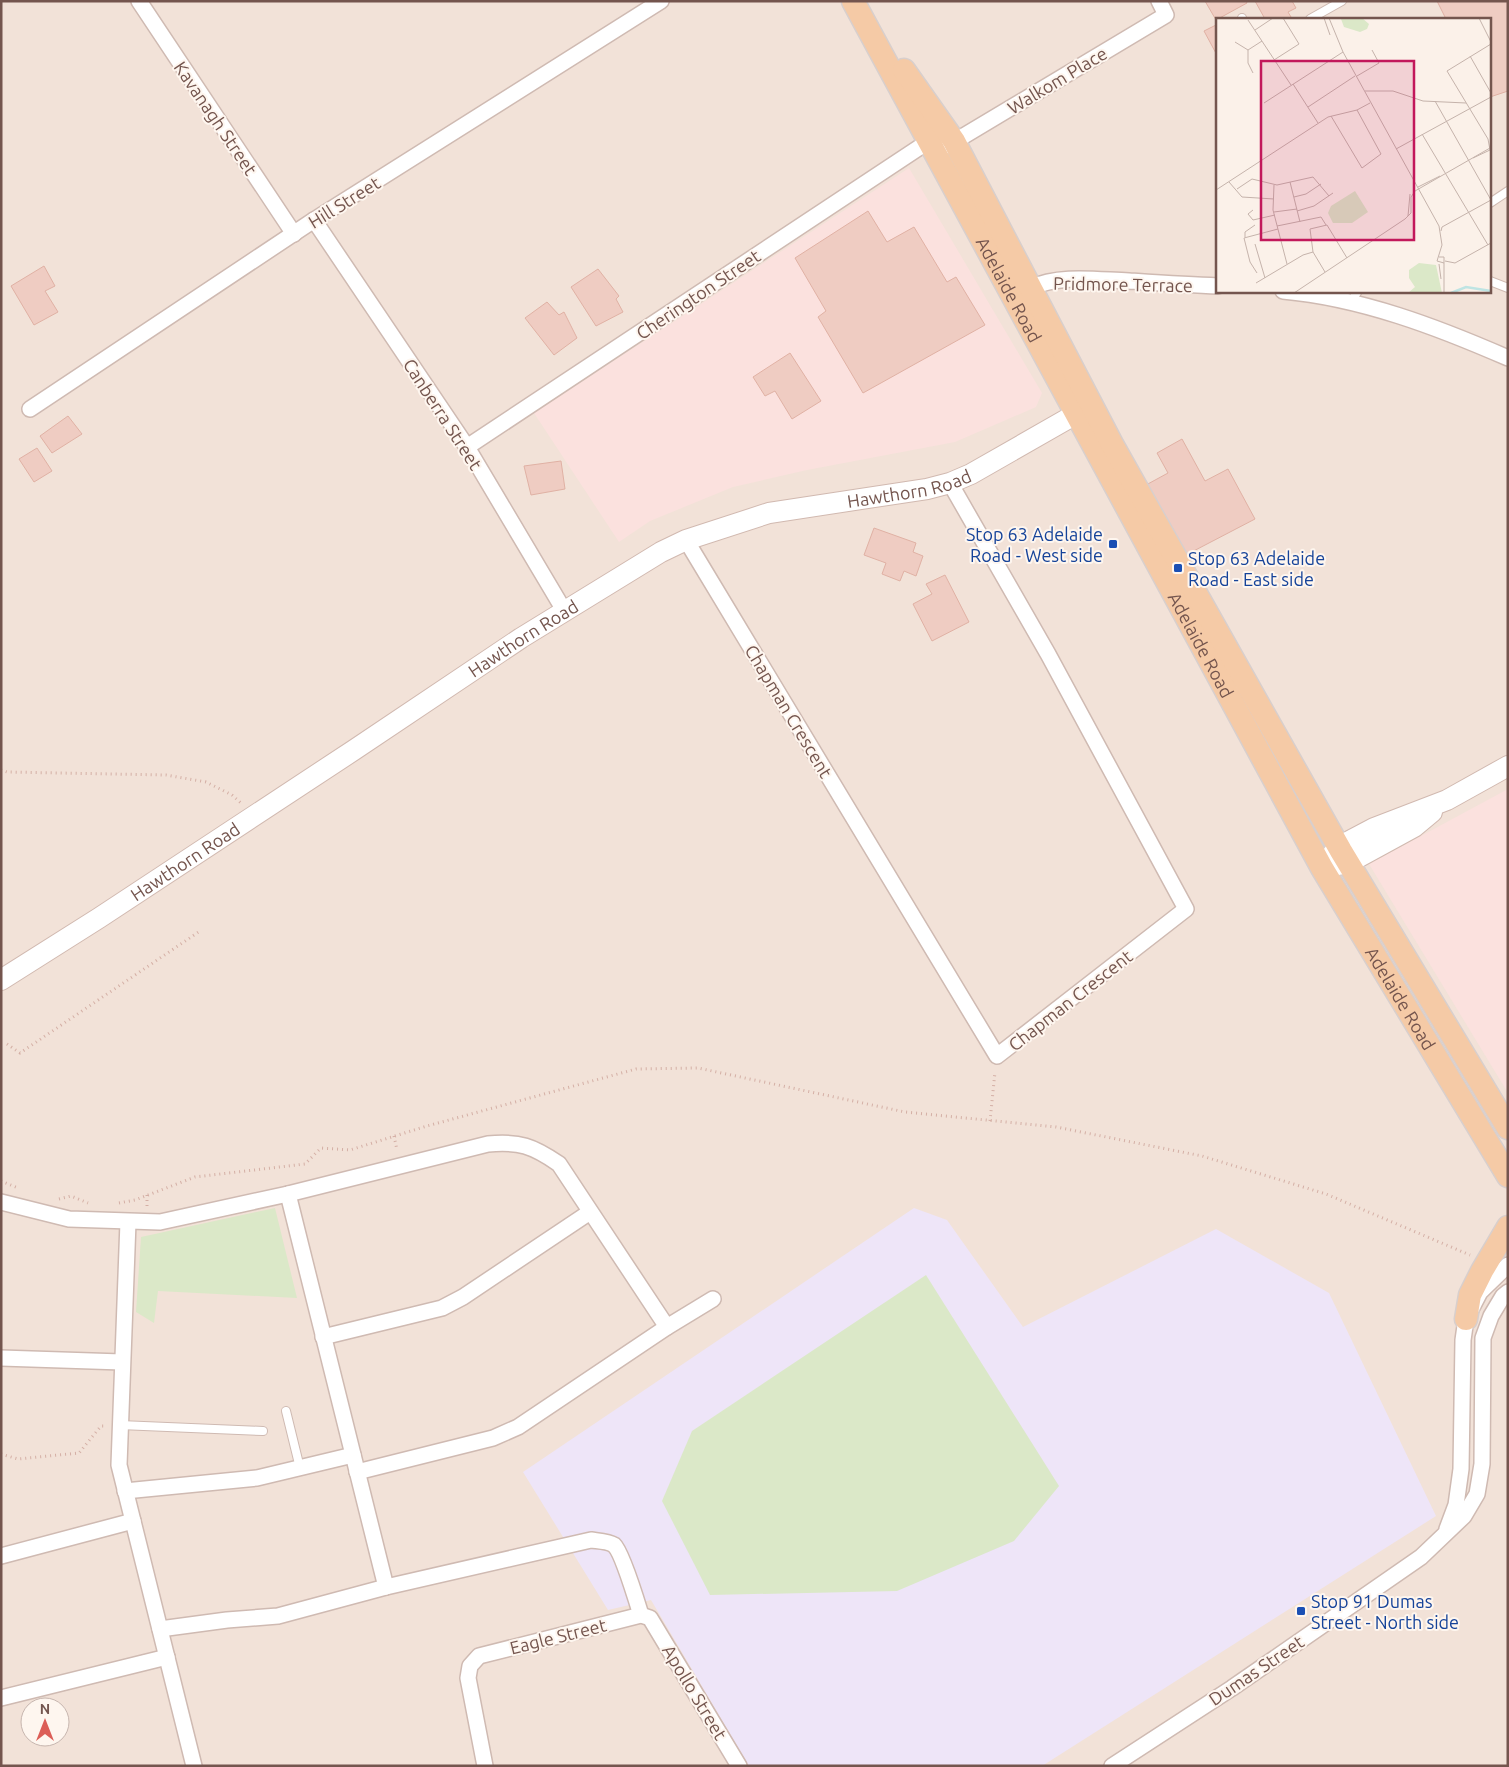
<svg xmlns="http://www.w3.org/2000/svg" width="1509" height="1767" viewBox="0 0 1509 1767" font-family="Ubuntu,sans-serif">
<rect width="100%" height="100%" fill="#fbf1e9"/>
<path fill="#f2e2d8" fill-rule="evenodd" d="M1,1H1508V1766H1ZM1218,19H1490V291H1218ZM30,1707H60V1737H30Z"/>
<g fill="#fbe1de">
<polygon points="909,168 1042,393 1036,407 955,442 807,470 733,487 650,521 619,542 534,413"/>
<polygon points="1508,789 1508,1093 1369,864"/>
</g>
<polygon fill="#eee5f8" points="914,1208 947,1220 1023,1327 1216,1229 1329,1293 1436,1516 1042,1766 749,1766 651,1600 608,1610 523,1472"/>
<g fill="#dbe8c8">
<polygon points="275,1208 297,1298 158,1291 154,1323 136,1312 141,1237"/>
<polygon points="926,1275 1059,1486 1014,1541 897,1591 710,1595 662,1501 692,1431"/>
</g>
<g fill="#efccc2" stroke="#e0b1a4">
<polygon points="1205,1 1246,1 1247,3 1216,20"/>
<polygon points="1255,1 1292,1 1296,8 1288,12 1291,17 1287,19 1265,19"/>
<polygon points="1437,1 1506,1 1508,3 1508,91 1490,97 1490,19 1446,19"/>
<polygon points="1218,24 1218,57 1204,31"/>
<polygon points="868,211 887,242 914,227 947,282 956,277 985,325 863,393 818,317 826,311 795,258"/>
<polygon points="44,266 55,286 45,291 58,312 34,325 11,286"/>
<polygon points="598,269 619,296 616,299 623,312 596,326 571,287"/>
<polygon points="547,302 559,315 564,312 577,338 554,355 525,318"/>
<polygon points="790,353 821,401 792,419 775,391 765,396 753,377"/>
<polygon points="68,416 82,434 52,453 40,436"/>
<polygon points="1182,439 1205,481 1228,469 1255,519 1184,556 1146,485 1168,473 1157,453"/>
<polygon points="37,448 52,471 34,482 19,459"/>
<polygon points="561,461 565,489 531,495 524,466"/>
<polygon points="874,528 916,543 913,552 923,556 916,576 904,571 900,581 882,574 886,563 864,555"/>
<polygon points="945,575 969,622 932,641 913,604 932,594 926,584"/>
</g>
<g fill="none" stroke-linecap="round" stroke-linejoin="round">
<defs>
<g id="lane">
<polyline points="1242,18 1242,19"/>
<polyline points="1310,19 1342,1"/>
<polyline points="1490,203 1508,191"/>
<polyline points="1490,281 1508,288"/>
<polyline points="1350,303 1358,291"/>
<polyline points="286,1411 300,1468"/>
<polyline points="120,1425 263,1431"/>
</g>
<g id="street">
<polyline points="139,1 294,234"/>
<polyline points="947,146 1166,15 1159,1"/>
<polyline points="314,220 467,447 565,612"/>
<path d="M1030,288C1060,274 1097,280 1129,281C1159,283 1188,285 1218,286"/>
<path d="M1283,291C1361,298 1437,327 1508,358"/>
<polyline points="30,409 314,220 661,1"/>
<polyline points="467,447 929,141"/>
<polyline points="686,540 997,1056 1186,909 1048,654 950,483"/>
<polyline points="288,1194 386,1587"/>
<path d="M1,1202L69,1219L160,1222L288,1194L488,1144C519,1141 533,1146 559,1164L667,1327"/>
<polyline points="128,1222 119,1465 194,1766"/>
<polyline points="323,1337 442,1308 463,1297 590,1212"/>
<polyline points="1,1358 122,1362"/>
<polyline points="357,1472 493,1438 518,1427 667,1327 713,1299"/>
<polyline points="125,1491 257,1478 353,1455"/>
<polyline points="1447,1529 1456,1505 1461,1469 1463,1340 1466,1319 1480,1292 1508,1265"/>
<polyline points="1,1556 133,1521"/>
<path d="M160,1629L227,1620L278,1616L386,1587L591,1540C598,1541 608,1541 614,1545C622,1552 637,1602 641,1615"/>
<polyline points="1,1698 167,1657"/>
<polyline points="485,1766 468,1678 470,1666 479,1656 641,1615 650,1618 739,1766"/>
<polyline points="1112,1766 1232,1688 1421,1557 1464,1516 1477,1494 1482,1464 1483,1338 1491,1316 1503,1296 1508,1292"/>
</g>
<g id="secondary">
<polyline points="1333,866 1348,863 1414,827 1432,812"/>
<polyline points="1322,868 1338,847 1374,828 1447,800 1508,766"/>
<path id="s1" d="M1,980L99,918L354,750L521,638L661,552L686,540L769,513L927,489L950,483L971,474L1090,406"/>
</g>
<g id="primary">
<path id="s2" d="M853,1L1322,868L1508,1176"/>
<polyline points="904,70 954,141 1113,446 1341,851 1508,1128"/>
<polyline points="1466,1319 1470,1295 1482,1271 1508,1227"/>
</g>
</defs>
<use href="#lane" stroke="#cfbab2" stroke-width="10"/>
<use href="#street" stroke="#cfbab2" stroke-width="18"/>
<use href="#secondary" stroke="#d1b9b0" stroke-width="22"/>
<use href="#primary" stroke="#d8cfcd" stroke-width="25"/>
<g stroke="#d4afa5" stroke-width="3" stroke-dasharray="1 4" stroke-linecap="butt">
<polyline points="1,770 7,772 166,775 206,782 232,795 241,803"/>
<polyline points="7,1044 20,1053 200,931"/>
<polyline points="990,1121 995,1072"/>
<polyline points="394,1136 397,1150"/>
<polyline points="1,1181 18,1188"/>
<polyline points="147,1195 147,1207"/>
<polyline points="59,1199 71,1196 88,1203"/>
<polyline points="119,1203 135,1200 195,1177 305,1164 321,1148 350,1150 427,1126 636,1069 698,1068 905,1112 1056,1127 1202,1156 1326,1194 1470,1255"/>
<polyline points="1,1454 18,1459 79,1453 101,1426 105,1426"/>
</g>
<use href="#lane" stroke="#fff" stroke-width="8"/>
<use href="#street" stroke="#fff" stroke-width="15"/>
<use href="#secondary" stroke="#fff" stroke-width="20"/>
<use href="#primary" stroke="#f5caa6" stroke-width="22"/>
</g>
<g fill="#1a4fb4" stroke="#fef6ef" stroke-width="2">
<rect x="1108" y="539" width="10" height="10" rx="2.5"/>
<rect x="1173" y="563" width="10" height="10" rx="2.5"/>
<rect x="1296" y="1606" width="10" height="10" rx="2.5"/>
</g>
<g text-anchor="middle" dominant-baseline="central" stroke-width="4" stroke-linejoin="round" paint-order="stroke">
<g font-size="18" fill="#74554e" stroke="#fef6ef">
<text transform="translate(1057 80) rotate(-31)">Walkom Place</text>
<text transform="translate(216 118) rotate(56)">Kavanagh Street</text>
<text transform="translate(344 202) rotate(-32)">Hill Street</text>
<text transform="translate(1123 284) rotate(1)">Pridmore Terrace</text>
<text stroke="none"><textPath href="#s2" startOffset="328">Adelaide Road</textPath></text>
<text transform="translate(698 294) rotate(-34)">Cherington Street</text>
<text transform="translate(443 414) rotate(57)">Canberra Street</text>
<text stroke="none"><textPath href="#s1" startOffset="1044">Hawthorn Road</textPath></text>
<text stroke="none"><textPath href="#s1" startOffset="624">Hawthorn Road</textPath></text>
<text stroke="none"><textPath href="#s2" startOffset="732">Adelaide Road</textPath></text>
<text transform="translate(789 711) rotate(59)">Chapman Crescent</text>
<text stroke="none"><textPath href="#s1" startOffset="219">Hawthorn Road</textPath></text>
<text stroke="none"><textPath href="#s2" startOffset="1138">Adelaide Road</textPath></text>
<text transform="translate(1070 1000) rotate(-38)">Chapman Crescent</text>
<text transform="translate(558 1636) rotate(-14)">Eagle Street</text>
<text transform="translate(1256 1670) rotate(-34)">Dumas Street</text>
<text transform="translate(695 1692) rotate(59)">Apollo Street</text>
</g>
<g font-size="18" fill="#164399" stroke="#fef6ef" text-anchor="start">
<text x="1103" y="534" text-anchor="end">Stop 63 Adelaide<tspan x="1103" dy="21">Road - West side</tspan></text>
<text x="1188" y="558">Stop 63 Adelaide<tspan x="1188" dy="21">Road - East side</tspan></text>
<text x="1311" y="1601">Stop 91 Dumas<tspan x="1311" dy="21">Street - North side</tspan></text>
</g>
</g>
<g transform="translate(1216 18)">
<rect width="275" height="275" fill="#fbf1e9"/>
<path d="M146,0L153,6L151,11L144,14L128,9L125,1ZM139,173L152,194L136,205H117L112,195L115,188ZM203,245L220,247L226,275H192L199,269L193,260V252Z" fill="#dbe8c8"/>
<path fill="none" stroke="#bee4e3" stroke-width="2.5" d="M235,275L250,269L275,273"/>
<path fill="none" stroke="#c5b3ab" stroke-width="1" d="M108,0L114,17M113,0L127,34L223,208L226,227L221,243L228,245V239H223M263,0L275,24M32,2L75,67M39,12L57,0M19,24L32,32L46,23M32,32V45L37,55M254,38L275,75M58,42L83,26L67,0M141,58L163,45L156,32M77,66L102,105M149,73H177L207,83L250,85M219,83L275,182M48,85L127,34M92,89L139,58M115,98L146,150L165,136L141,92M206,116L272,227M180,131L275,79M274,132L272,121L231,53L275,26M257,140L274,132M13,164L26,179L58,181M74,164L84,204M58,167L57,192L71,246M202,169L224,158M21,171L36,161L61,167L97,159L113,178M0,172L112,99L141,92L154,85M78,179L90,176L105,166M37,192L32,196L37,202L59,197M81,193L98,188L117,175M58,194L81,191M192,198L194,176M61,208L105,199L110,207M225,213L226,209L275,182M29,219V214L39,207M39,226L49,260M229,243L239,245L275,225M223,246L225,261M109,254L97,234L94,211L111,207L131,240M41,255L34,244L28,220L62,211M40,265L87,237L97,234M78,275L189,201L195,195V179L199,173L274,130M228,275V245"/>
<path fill="#c2185b" fill-opacity="0.15" stroke="#c2185b" stroke-width="2.5" d="M45,43H198V222H45Z"/>
<rect width="275" height="275" fill="none" stroke="#74554e" stroke-width="2.5"/>
</g>
<rect width="1509" height="1767" fill="none" stroke="#74554e" stroke-width="5"/>
<g transform="translate(45 1722)"><circle r="24" fill="#fef6ef" stroke="#c7b6af"/>
<path d="M0-4L9 19L0 12L-9 19Z" fill="#dc5e57"/>
<text y="-8" font-size="14" font-weight="bold" text-anchor="middle" fill="#74554e">N</text>
</g>
</svg>
